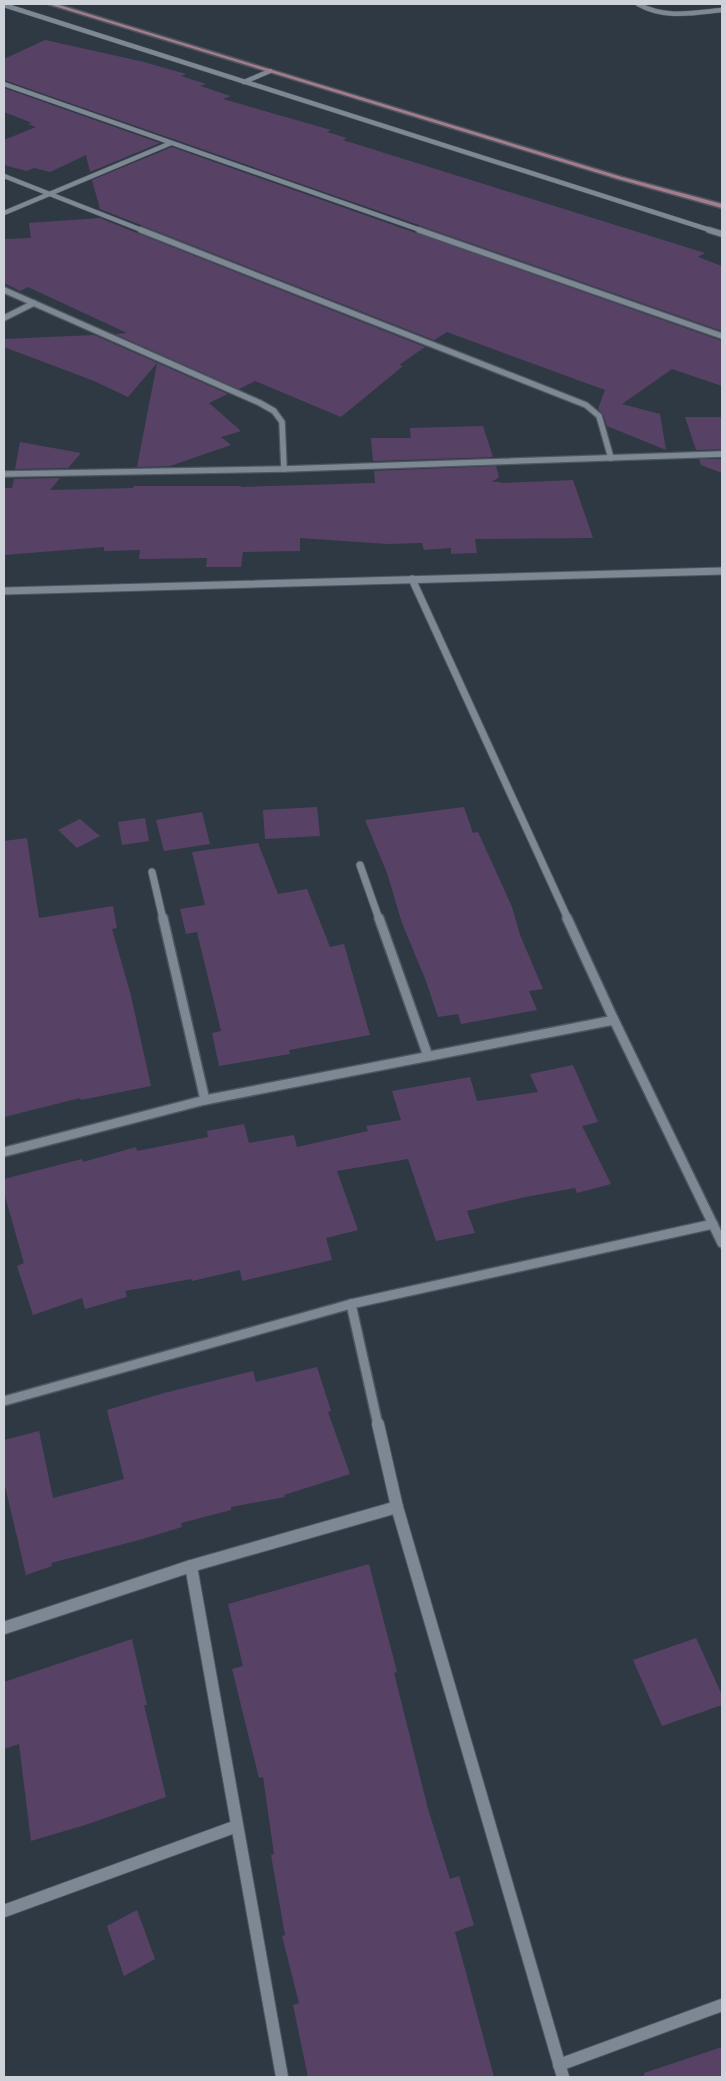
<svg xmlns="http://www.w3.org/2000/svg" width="726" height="2081" viewBox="0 0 726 2081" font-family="'Source Serif 4',serif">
<rect width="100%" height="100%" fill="#2f3943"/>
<g fill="#574266">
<polygon points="45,40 144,62 186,74 181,76 206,84 200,86 231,96 223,99 331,130 327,132 347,138 343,140 705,253 698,257 722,266 722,331 4,80 4,59"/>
<polygon points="4,88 160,143 90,172 86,155 50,172 34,168 27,171 4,165 4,140 36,127 28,124 32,123 4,112"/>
<polygon points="172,147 722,341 722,386 672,369 622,404 660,414 666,450 607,426 603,414 598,409 605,390 447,332 434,340 100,209 92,180"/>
<polygon points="100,218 139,234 425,347 399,365 403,366 341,417 255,381 239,389 115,334 127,333 28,287 20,291 4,283 4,239 31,238 29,223"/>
<polygon points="94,335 228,394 209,403 241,431 221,437 231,445 170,466 137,467 157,363 128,397 94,381 4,347 4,339"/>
<polygon points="685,417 722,417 722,449 696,450"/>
<polygon points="483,426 493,457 373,461 371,438 411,438 410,428"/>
<polygon points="20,442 81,453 68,468 15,469"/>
<polygon points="699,459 722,459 722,473 701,465"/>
<polygon points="496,466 499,477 492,482 500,482 501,483 573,480 593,538 475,539 477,553 451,554 451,548 424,550 422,543 388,544 300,538 300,551 243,552 241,567 206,567 207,558 139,559 140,550 104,551 104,547 4,555 4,488 12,488 14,479 60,478 50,490 133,488 134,486 241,486 241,487 375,483 374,471"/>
<polygon points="317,807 320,836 265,839 263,810"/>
<polygon points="464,807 473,833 478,832 512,907 520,935 543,989 529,991 537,1010 461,1024 458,1014 438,1017 426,981 402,923 387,873 365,820"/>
<polygon points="202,812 210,844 164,851 156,820"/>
<polygon points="145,818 149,841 122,845 118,822"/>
<polygon points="80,819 100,836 77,848 58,830"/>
<polygon points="27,838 39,918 113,906 117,928 112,929 131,996 151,1086 81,1100 80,1098 4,1117 4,841"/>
<polygon points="258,843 278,894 307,889 330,947 344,944 370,1035 289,1050 290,1054 219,1066 212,1033 221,1031 197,932 186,934 180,909 205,905 192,852"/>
<polygon points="573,1065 598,1122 582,1126 611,1184 577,1193 575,1188 525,1197 467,1211 475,1233 436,1241 408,1159 337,1171 358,1230 326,1238 332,1260 242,1281 240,1270 192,1281 191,1279 125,1291 127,1297 85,1309 82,1298 33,1315 17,1266 24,1263 4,1193 4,1179 82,1159 83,1162 136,1147 137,1151 208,1137 207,1131 244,1124 249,1143 294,1135 297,1147 368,1131 366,1126 401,1120 392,1091 470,1077 477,1101 538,1092 530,1074"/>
<polygon points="317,1367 331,1411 328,1412 350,1474 284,1495 285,1497 231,1507 231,1510 181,1523 182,1527 139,1540 51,1563 52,1566 26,1575 4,1482 4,1440 39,1431 53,1498 124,1479 107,1410 164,1393 253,1371 256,1382"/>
<polygon points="369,1564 397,1672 394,1673 428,1809 450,1879 459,1876 474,1925 455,1932 494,2077 308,2077 293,2005 299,2003 282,1936 285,1935 271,1855 274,1854 263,1777 259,1778 232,1669 243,1666 228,1604"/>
<polygon points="696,1638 722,1695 722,1705 662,1726 633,1660"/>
<polygon points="132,1639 147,1705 144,1705 166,1797 85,1825 31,1841 19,1744 4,1749 4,1682"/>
<polygon points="137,1910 155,1959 124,1976 107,1926"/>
<polygon points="722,2047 722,2077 644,2077 644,2073"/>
</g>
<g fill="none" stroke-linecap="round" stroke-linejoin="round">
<defs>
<g id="minor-far4">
<path d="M638,4C664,19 693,13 722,10"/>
<polyline points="4,5 713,231"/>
<polyline points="244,82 270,71"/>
<polyline points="4,84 423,231"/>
<polyline points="4,176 144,231"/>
<polyline points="4,213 171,143"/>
</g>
<g id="minor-far3">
<polyline points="141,230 586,405 599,416 611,458"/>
<polyline points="419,230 722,336"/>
<polyline points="709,230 722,234"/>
<polyline points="4,290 260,403 274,411 282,422 284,469"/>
<polyline points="4,318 34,303"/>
<polyline points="4,474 284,469 722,454"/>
</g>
<g id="minor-far2">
<polyline points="412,579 568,919"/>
<polyline points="4,591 722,571"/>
<polyline points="360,865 379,919"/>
<polyline points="152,872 163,919"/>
</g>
<g id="minor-far1">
<polyline points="163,918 205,1100"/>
<polyline points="379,918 428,1056"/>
<polyline points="567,918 614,1020 722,1243"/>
<polyline points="4,1152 205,1100 614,1020"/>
<polyline points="351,1304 378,1425"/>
<polyline points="4,1401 351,1304 713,1224"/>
</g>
<g id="minor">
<polyline points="378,1424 397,1507 563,2077"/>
<polyline points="191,1566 282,2077"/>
<polyline points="4,1628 191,1566 397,1507"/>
<polyline points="4,1911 237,1826"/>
<polyline points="559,2065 722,2005"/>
</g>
<polygon id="major" points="48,4 56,4 622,177 722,204 722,208 618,179"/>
</defs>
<use href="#minor-far4" stroke="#4e565e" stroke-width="5.5"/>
<use href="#minor-far3" stroke="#4e565e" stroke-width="8"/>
<use href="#minor-far2" stroke="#4e565e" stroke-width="9"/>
<use href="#minor-far1" stroke="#4e565e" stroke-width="12"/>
<use href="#minor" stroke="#4e565e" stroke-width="14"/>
<use href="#major" stroke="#4e565e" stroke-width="3"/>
<use href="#minor-far4" stroke="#7d8894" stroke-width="4.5"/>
<use href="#minor-far3" stroke="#7d8894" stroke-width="5.5"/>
<use href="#minor-far2" stroke="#7d8894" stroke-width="7"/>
<use href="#minor-far1" stroke="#7d8894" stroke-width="9"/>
<use href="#minor" stroke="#7d8894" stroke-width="12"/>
<use href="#major" fill="#a57c8c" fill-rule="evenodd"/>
</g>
<rect width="726" height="2081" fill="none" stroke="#cdd3d9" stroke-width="10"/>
</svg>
